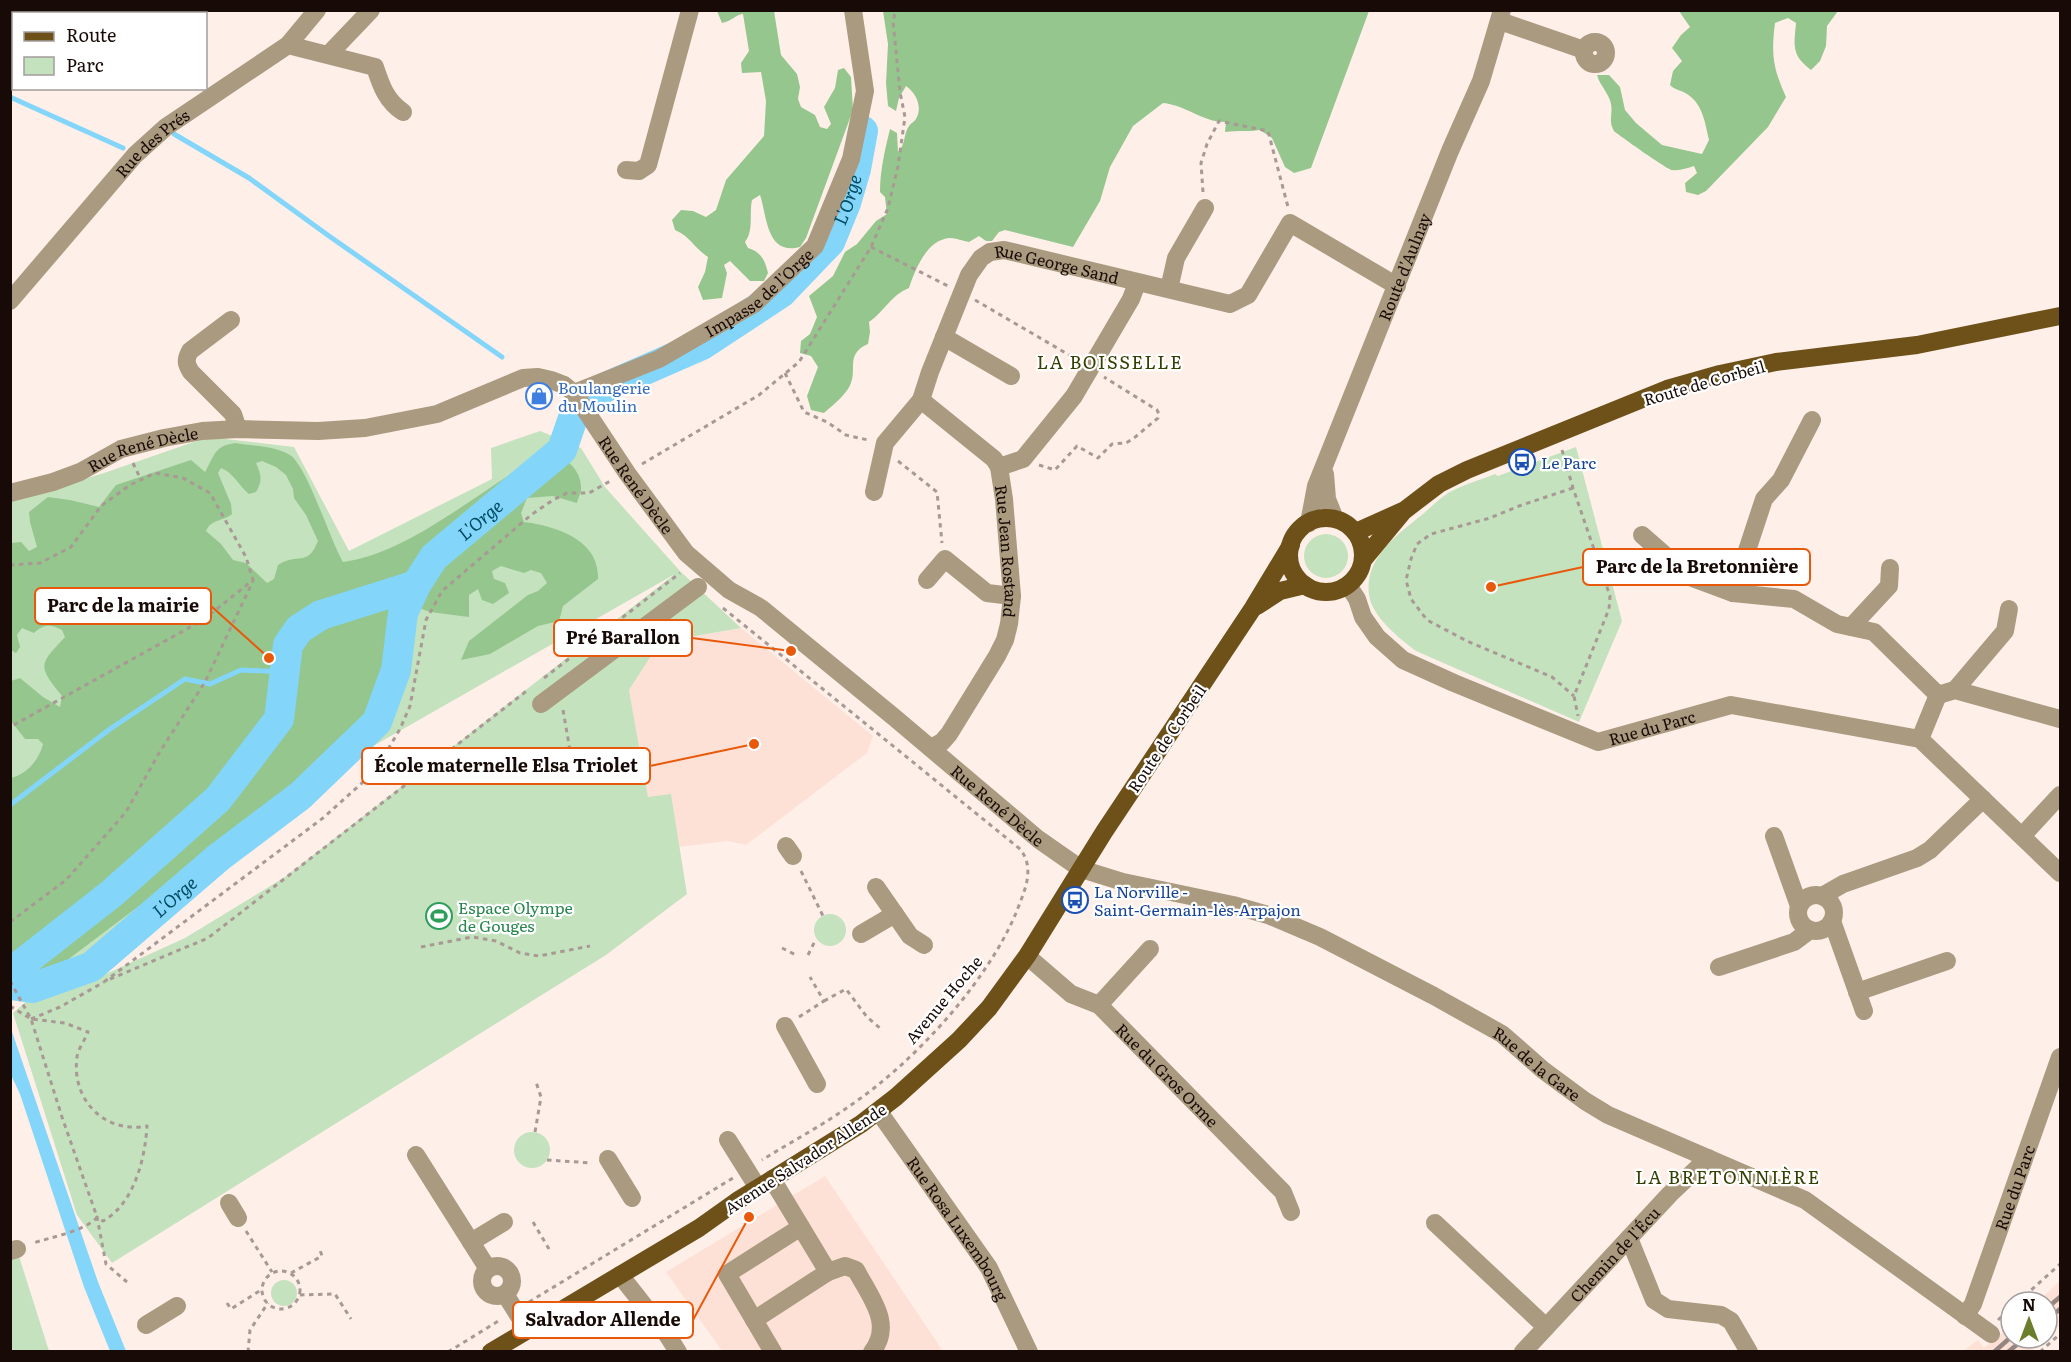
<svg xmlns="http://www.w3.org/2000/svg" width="2071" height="1362" viewBox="0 0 2071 1362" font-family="Literata,serif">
<rect width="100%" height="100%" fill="#ffefe9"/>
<g fill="#fee1d6">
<polygon points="741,628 873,736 867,753 746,845 728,841 679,847 671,795 648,798 629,690 660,642"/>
<polygon points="825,1176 943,1351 722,1351 666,1272"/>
<polygon points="2060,1281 2060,1325 2047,1337 2047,1302 2037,1302"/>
<polygon points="2011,1325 2011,1338 2046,1338 2031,1351 1962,1352 1978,1340 1984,1348"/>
</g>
<g fill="#c4e2be" fill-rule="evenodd">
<path d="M540,431L581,448L605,487L680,571L741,628L660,642L629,690L648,797L671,794L687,894L606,955L112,1263L77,1215L13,1013L30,998L11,994L10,502L104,473L208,437L294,447L349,551L492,479L491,448ZM675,574L285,877L185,938L97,978L32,997L375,745Z"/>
<path d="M1576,447L1622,621L1579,722L1416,651C1400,639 1372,617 1369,595C1364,558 1398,534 1423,514C1431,507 1439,499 1448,493C1462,485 1480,480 1495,474L1498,476Z"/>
<circle cx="1326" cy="556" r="22"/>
<circle cx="830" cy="930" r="16"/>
<circle cx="532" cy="1150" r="18"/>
<polygon points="17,1250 49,1351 11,1351 10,1252"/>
<circle cx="284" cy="1293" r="13"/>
</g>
<g fill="#95c68d" fill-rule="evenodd">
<path d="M717,11H774L781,55L797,74L800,87L798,99L801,107L815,115L820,127L827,129L831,124L824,107L835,88L838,70L844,68L851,77L853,110L806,238L800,247C766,256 767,215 760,195L752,200C749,214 754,231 745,242L748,248C761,252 765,260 768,273L764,281H750L730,261L724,265L727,273L722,298L703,300L698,287L705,272L708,257C694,248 690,236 675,230L672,220L681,210L693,211L706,217L716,210L726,180L764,136L766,101L761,72L742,73L741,63L749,51L743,14C735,15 732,21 722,23Z"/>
<path d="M883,11V10L1369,11L1311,168L1294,173L1285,167L1272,138L1260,130C1248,132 1238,130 1225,132L1226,122C1204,123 1186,105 1163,103L1133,126L1110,167L1100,201L1073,247L1005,230L999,232L992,241H986L979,236L969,242C963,241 956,238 950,238C927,239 915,270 909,288C891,295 884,312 869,322L870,332L868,344C843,355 860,371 848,389C842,398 832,406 824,413L811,410L807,396L818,367L811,356L800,353L801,341L810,334L817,317L809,296L833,276L845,252L857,244L876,221L887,214L885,197L880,192C880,170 885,150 890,129L897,133L898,152C906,144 903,135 909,126C911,123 914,122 916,119C923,107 916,93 906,86L899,98L896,111L888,106L886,83L888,44Z"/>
<path d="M1679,11H1838L1827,26L1826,46L1820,61L1811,70C1791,55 1794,46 1796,23L1788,18L1775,23C1771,55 1773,68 1786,97L1768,127L1706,191L1698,195L1686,192L1685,183L1697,173L1694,166C1687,168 1680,171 1672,170C1668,170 1617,134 1614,131C1608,121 1613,114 1611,104C1609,93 1600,86 1597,75H1609L1620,87L1625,110L1636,123L1662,145L1702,154L1709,140C1705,123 1703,104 1687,94C1681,90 1675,90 1670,85L1673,71L1682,61L1672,48L1681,35L1690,27Z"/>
<path d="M235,443C252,446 276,446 290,455C307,466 330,540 343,562C406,554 471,497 526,465C531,462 537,457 543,456C563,452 582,469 581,489C581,493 578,498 577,503L553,496L527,498L521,513L524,522C556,526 600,540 598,579L563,606L559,621L538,626L490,654L461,660L469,641L528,595L538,591L547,583L541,573L531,570L524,573L501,566L492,571L494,579L505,583L509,593L493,604L482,600L478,589L469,595V617L430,612L419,608L412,620L389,703L377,727L54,970L21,973L11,968V778C27,774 39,760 43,744L38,739H25L11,721V681L20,678L43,697L60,707L62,696C37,665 39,665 65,637L62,630C50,624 44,624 34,633L22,628L17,635L20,647L16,653L11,650V543L21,542L29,551L37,547L30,522L29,512L48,497L70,500L99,507L116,485L191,460L205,472C215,455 214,446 235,443ZM262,461L276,467L286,475L293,489L294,498L306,515L318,541C307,568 298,552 278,565L274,579L267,583L246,563L233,560L221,544L206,531C211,519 224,521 232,514L231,504L218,473L221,468C233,472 239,486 249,494L256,492C263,481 261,474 256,463Z"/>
</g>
<polygon fill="#83d5f9" points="10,1026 98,1282 126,1351 110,1351 84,1287 20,1094 11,1075"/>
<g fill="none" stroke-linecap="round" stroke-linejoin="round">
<g stroke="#83d5f9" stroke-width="5">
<polyline points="10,97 123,148"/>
<polyline points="174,134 249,178 329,236 502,357"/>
<polyline points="10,805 110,729 185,679 210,684 241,670 285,672"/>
</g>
<g stroke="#83d5f9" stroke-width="30">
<polyline points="10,973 111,894 218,799 279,719 288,645 299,629 321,615 416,585"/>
<path id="s1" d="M10,985L32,988L91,967L219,857L300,796L377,722L396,670L403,613L416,585L434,557L562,450L576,409L606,387L702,345L781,293L830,242L846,203L856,169L863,131"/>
</g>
<g stroke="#a89994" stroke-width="3" stroke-dasharray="4.5 4.5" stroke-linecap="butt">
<polyline points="1203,192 1201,163 1207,144 1219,121 1268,131 1288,207"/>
<polyline points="871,247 948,286"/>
<polyline points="975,300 1076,359"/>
<polyline points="785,373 804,412 827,422 846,435 868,440"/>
<polyline points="1562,450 1573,488 1610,596 1609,609 1574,696 1578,716"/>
<polyline points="898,461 937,492 942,543"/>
<polyline points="133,463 141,480"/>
<polyline points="642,464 759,395 799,362 871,247 888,208 898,166 905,117 900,92 893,21 896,10"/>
<polyline points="1039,465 1055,470 1077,446 1098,458 1112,444 1126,443 1134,438 1158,418 1159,414 1157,410 1104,377"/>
<polyline points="1573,488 1519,506 1490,518 1431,534 1417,544 1411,559 1406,580 1411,599 1427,620 1467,641 1552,677 1574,696"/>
<polyline points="10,565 40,563 71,547 101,506 130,485 155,473 183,478 210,493 246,557 253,580 203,620 10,727"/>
<path d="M723,608L1020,849C1036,869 1024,892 1016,913C986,984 914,1062 851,1105C823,1125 791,1142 762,1160"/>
<polyline points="544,678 680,573"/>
<polyline points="563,710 572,762 566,778"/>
<polyline points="801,871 823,916"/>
<polyline points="10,922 66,880 126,812 159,753 205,682 253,581"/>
<polyline points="421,947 472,937 496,941 520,953 539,956 590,946"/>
<polyline points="782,948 798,956"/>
<polyline points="808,955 816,939"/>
<polyline points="110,979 208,938 529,689"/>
<path d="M10,981L31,1019L62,1117L97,1217C88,1230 49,1238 33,1243"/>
<polyline points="104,982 323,818 363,782 381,761 400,729 410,706 426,620 442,591 531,515 553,500 567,493 589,493 612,480"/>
<polyline points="824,1001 846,989 867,1017 881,1029"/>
<path d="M10,1006L31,1019L65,1023L88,1032C85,1040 78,1049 77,1057C71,1100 105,1134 147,1126C145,1159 134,1204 103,1221L97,1217L106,1264L127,1282"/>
<polyline points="799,1017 824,1001 810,977"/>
<polyline points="31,1019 60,1007 104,982"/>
<polyline points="535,1132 541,1097 536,1082"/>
<polyline points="547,1160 592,1163"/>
<polyline points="533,1222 549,1249"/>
<polyline points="246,1231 272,1272"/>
<circle cx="281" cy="1290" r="19"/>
<polyline points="291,1273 322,1256 319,1247"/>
<polyline points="300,1295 335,1294 351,1319"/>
<polyline points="529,1302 733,1178"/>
<polyline points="2018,1302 2060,1264"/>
<polyline points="227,1303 231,1309 261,1290"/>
<polyline points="1998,1320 2011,1308"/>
<polyline points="248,1352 250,1330 268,1303"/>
<polyline points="448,1352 500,1320"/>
<polyline points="2040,1352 2060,1334"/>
</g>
<g stroke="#aa9a7f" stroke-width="18">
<polyline points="1500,21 1584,50"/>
<circle cx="1595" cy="53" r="11"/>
<path d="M288,45L375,67C381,85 386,101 403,112"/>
<polyline points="329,54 371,10"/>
<polyline points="626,170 639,171 648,165 690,10"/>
<polyline points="1169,289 1176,258 1205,208"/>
<path id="s2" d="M10,301L135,155L166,127L288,45L317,10"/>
<path d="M231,320L190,351C185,360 186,364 191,372L233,414L238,429"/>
<polyline points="944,337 1011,376"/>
<path id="s3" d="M574,393L659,359L754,304L815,246L851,159L865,91L853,10"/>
<path id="s4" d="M921,400L994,459L999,467L1004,499L1012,596L1009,624L1005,640L997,656L949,734L942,742L931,748"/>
<polyline points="1812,420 1781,480 1764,499 1733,593 1794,599 1837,624 1874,632 1938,695 1955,690 2060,719"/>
<polyline points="999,467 1023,459 1074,396 1131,299 1137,283"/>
<polyline points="1325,474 1327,499 1335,519"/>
<path id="s5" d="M874,492L885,443L921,400L930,372L969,275L981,258L990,252L1004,250L1230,304L1248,295L1290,223L1397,286"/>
<path id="s6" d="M10,493L53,482L80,472L121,449L164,438L202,431L238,429L318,431L365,428L437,414L523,378L538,377L551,380L564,385L574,393L627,473L686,553L729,590L761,608L895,718L1038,839L1081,869L1123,882L1233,905L1268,915L1320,937L1434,996L1502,1034L1543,1070L1585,1101L1608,1115L1805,1200L1991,1334"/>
<path id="s7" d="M1309,523L1316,486L1450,151L1481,81L1502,10"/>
<polyline points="1642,535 1690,577 1733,593"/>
<polyline points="927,580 945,559 987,593 1012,596"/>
<path id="s8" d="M1348,585L1357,599L1363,617L1377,637L1403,660L1454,683L1598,742L1731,705L1920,739L2060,873"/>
<polyline points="1851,627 1889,586 1890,568"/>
<polyline points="1955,690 2005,631 2009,609"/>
<polyline points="541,704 698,587"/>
<polyline points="1920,739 1938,695"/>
<polyline points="1774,836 1799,906"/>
<polyline points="2022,836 2060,795"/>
<polyline points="786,846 793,856"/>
<polyline points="876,887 910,936 924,945"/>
<circle cx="1816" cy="913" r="18"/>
<polyline points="1822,896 1843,884 1917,858 1930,850 1983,799"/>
<polyline points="1832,921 1864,1011"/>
<polyline points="861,934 895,914"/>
<path id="s9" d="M1027,956L1071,994L1099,1005L1283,1192L1291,1212"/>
<polyline points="1719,967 1794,942 1810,930"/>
<polyline points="1857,992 1947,961"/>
<polyline points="1099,1005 1150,949"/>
<polyline points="785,1026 817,1084"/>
<path id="s10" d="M879,1112L989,1268L1029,1352"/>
<polyline points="728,1140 758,1188"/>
<polyline points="416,1155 488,1269"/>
<polyline points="608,1159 632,1198"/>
<path d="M772,1179L828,1272L845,1266L856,1270C870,1297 894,1324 872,1352"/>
<polyline points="229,1203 238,1218"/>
<polyline points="1435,1223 1546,1327"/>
<polyline points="1629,1238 1654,1300 1668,1309 1721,1315 1731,1321 1749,1352"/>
<polyline points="471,1242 504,1222"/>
<polyline points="10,1251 17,1249"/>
<circle cx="497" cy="1281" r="15"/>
<polyline points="620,1275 668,1336 678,1352"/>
<polyline points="505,1294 527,1329"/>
<path id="s11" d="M1965,1316L1973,1304L2060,1057"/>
<polyline points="754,1320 828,1272"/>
<polyline points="146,1325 177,1306"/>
<polyline points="773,1352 727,1274 801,1227"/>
<path id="s12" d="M1523,1352L1670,1194L1708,1158"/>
</g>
<g stroke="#6d5119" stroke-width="18">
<circle cx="1326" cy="555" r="37"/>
<polyline points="1356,532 1405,510 1439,484 1467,470 1667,389 1720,374 1776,362 1917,345 2060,316"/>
<polyline points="1363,560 1402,513"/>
<polyline points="1257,606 1280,591 1305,585"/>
<polyline points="491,1352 699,1228 737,1201 861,1124 896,1097 959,1040 989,1008 1027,956 1104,832 1253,608 1291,545"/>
</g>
<g stroke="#948580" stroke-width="4.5">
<polyline points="2047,1308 2060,1297"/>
<polyline points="2047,1320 2060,1309"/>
<polyline points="1994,1352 2011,1337"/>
<polyline points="2008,1352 2025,1338"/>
</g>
</g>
<defs>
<symbol id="shop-ring" viewBox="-11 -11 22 22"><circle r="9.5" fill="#fff" stroke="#3f7fe0" stroke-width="1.5"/><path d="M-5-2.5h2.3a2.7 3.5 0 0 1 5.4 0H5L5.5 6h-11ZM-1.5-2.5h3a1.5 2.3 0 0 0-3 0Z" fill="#3f7fe0"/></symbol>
<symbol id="bus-ring" viewBox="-11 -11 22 22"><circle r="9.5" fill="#fff" stroke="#1a4fb4" stroke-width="1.5"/><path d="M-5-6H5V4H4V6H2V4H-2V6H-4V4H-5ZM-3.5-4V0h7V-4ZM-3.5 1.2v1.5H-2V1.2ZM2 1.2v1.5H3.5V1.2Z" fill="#1a4fb4"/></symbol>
<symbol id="stadium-ring" viewBox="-11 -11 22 22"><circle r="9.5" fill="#fff" stroke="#2e9e5b" stroke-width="1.5"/><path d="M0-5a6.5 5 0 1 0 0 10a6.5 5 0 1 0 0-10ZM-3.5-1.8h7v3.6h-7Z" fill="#2e9e5b"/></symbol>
</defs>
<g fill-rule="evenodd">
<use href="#shop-ring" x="524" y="381" width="30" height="30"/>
<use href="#bus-ring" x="1507" y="447" width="30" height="30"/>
<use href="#bus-ring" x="1060" y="885" width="30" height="30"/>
<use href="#stadium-ring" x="424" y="901" width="30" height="30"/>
</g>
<g text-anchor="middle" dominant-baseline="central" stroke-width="4.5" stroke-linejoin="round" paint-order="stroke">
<g font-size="16" fill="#180b07" stroke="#fff">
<text stroke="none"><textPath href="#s2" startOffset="213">Rue des Prés</textPath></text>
<text stroke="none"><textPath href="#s7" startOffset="274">Route d'Aulnay</textPath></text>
<text stroke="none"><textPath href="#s5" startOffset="340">Rue George Sand</textPath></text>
<text stroke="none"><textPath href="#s3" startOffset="212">Impasse de l'Orge</textPath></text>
<text transform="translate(1704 382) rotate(-16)">Route de Corbeil</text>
<text stroke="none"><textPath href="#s6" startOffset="141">Rue René Dècle</textPath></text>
<text stroke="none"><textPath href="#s6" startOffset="699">Rue René Dècle</textPath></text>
<text stroke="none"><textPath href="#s4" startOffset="188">Rue Jean Rostand</textPath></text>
<text stroke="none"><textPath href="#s8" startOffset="362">Rue du Parc</textPath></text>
<text transform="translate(1166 738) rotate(-56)">Route de Corbeil</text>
<text stroke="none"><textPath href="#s6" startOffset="1185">Rue René Dècle</textPath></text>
<text transform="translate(943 999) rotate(-50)">Avenue Hoche</text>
<text stroke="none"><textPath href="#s6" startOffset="1791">Rue de la Gare</textPath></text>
<text stroke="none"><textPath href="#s9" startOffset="186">Rue du Gros Orme</textPath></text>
<text transform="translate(805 1158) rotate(-33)">Avenue Salvador Allende</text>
<text stroke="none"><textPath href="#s11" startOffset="138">Rue du Parc</textPath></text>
<text stroke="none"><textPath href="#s10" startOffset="141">Rue Rosa Luxembourg</textPath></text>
<text stroke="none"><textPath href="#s12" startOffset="134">Chemin de l'Écu</textPath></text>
</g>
<g font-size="16" fill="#366cbe" stroke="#fff" text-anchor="start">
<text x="558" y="387">Boulangerie<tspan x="558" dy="18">du Moulin</tspan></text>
</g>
<g font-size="16" fill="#164399" stroke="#fff" text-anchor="start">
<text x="1541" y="462">Le Parc</text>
<text x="1094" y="891">La Norville -<tspan x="1094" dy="18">Saint-Germain-lès-Arpajon</tspan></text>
</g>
<g font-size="16" fill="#27864d" stroke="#fff" text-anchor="start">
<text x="458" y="907">Espace Olympe<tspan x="458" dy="18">de Gouges</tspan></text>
</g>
<g font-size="18" font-style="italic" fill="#004a62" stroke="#fff">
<text stroke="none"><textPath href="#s1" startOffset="1202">L'Orge</textPath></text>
<text stroke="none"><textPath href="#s1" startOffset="698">L'Orge</textPath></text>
<text stroke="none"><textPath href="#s1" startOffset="194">L'Orge</textPath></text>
</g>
<g font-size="18" letter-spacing="1.5" fill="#354003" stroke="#fff">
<text x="1110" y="361">LA BOISSELLE</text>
<text x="1728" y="1176">LA BRETONNIÈRE</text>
</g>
</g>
<path fill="none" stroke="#e8590c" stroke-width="2" d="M1491 587L1583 567M269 658L211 606M791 651L692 638M754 744L650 766M749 1217L693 1320"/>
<g fill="#e8590c" stroke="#fff" stroke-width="2">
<circle cx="1491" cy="587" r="6"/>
<circle cx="269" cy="658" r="6"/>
<circle cx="791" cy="651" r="6"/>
<circle cx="754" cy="744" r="6"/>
<circle cx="749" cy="1217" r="6"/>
</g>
<g fill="#fff" stroke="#e8590c" stroke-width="2">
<rect x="1583" y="549" width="227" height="36" rx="6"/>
<rect x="35" y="588" width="176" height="36" rx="6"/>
<rect x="554" y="620" width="138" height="36" rx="6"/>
<rect x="362" y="748" width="288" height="36" rx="6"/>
<rect x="513" y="1302" width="180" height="36" rx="6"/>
</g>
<g font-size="18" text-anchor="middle" font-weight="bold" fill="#180b07">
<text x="1697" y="573">Parc de la Bretonnière</text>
<text x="123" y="612">Parc de la mairie</text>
<text x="623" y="644">Pré Barallon</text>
<text x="506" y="772">École maternelle Elsa Triolet</text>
<text x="603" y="1326">Salvador Allende</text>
</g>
<rect width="2071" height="1362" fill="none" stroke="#180b07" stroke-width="24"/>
<rect x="12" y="12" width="195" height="78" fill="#ffffff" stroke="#a39d9c" stroke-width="1.5"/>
<rect x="24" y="32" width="30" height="9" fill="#6d5119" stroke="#a39d9c" stroke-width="1.5"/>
<text x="66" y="42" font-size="18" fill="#180b07">Route</text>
<rect x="24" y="57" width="30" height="18" fill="#c4e2be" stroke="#a39d9c" stroke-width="1.5"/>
<text x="66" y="72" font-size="18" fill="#180b07">Parc</text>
<g transform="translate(2029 1320)"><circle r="28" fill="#ffffff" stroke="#a39d9c" stroke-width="1.5"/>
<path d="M0-4.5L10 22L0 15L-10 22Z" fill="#6c7d2c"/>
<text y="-9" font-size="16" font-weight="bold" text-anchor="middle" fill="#180b07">N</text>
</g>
</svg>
